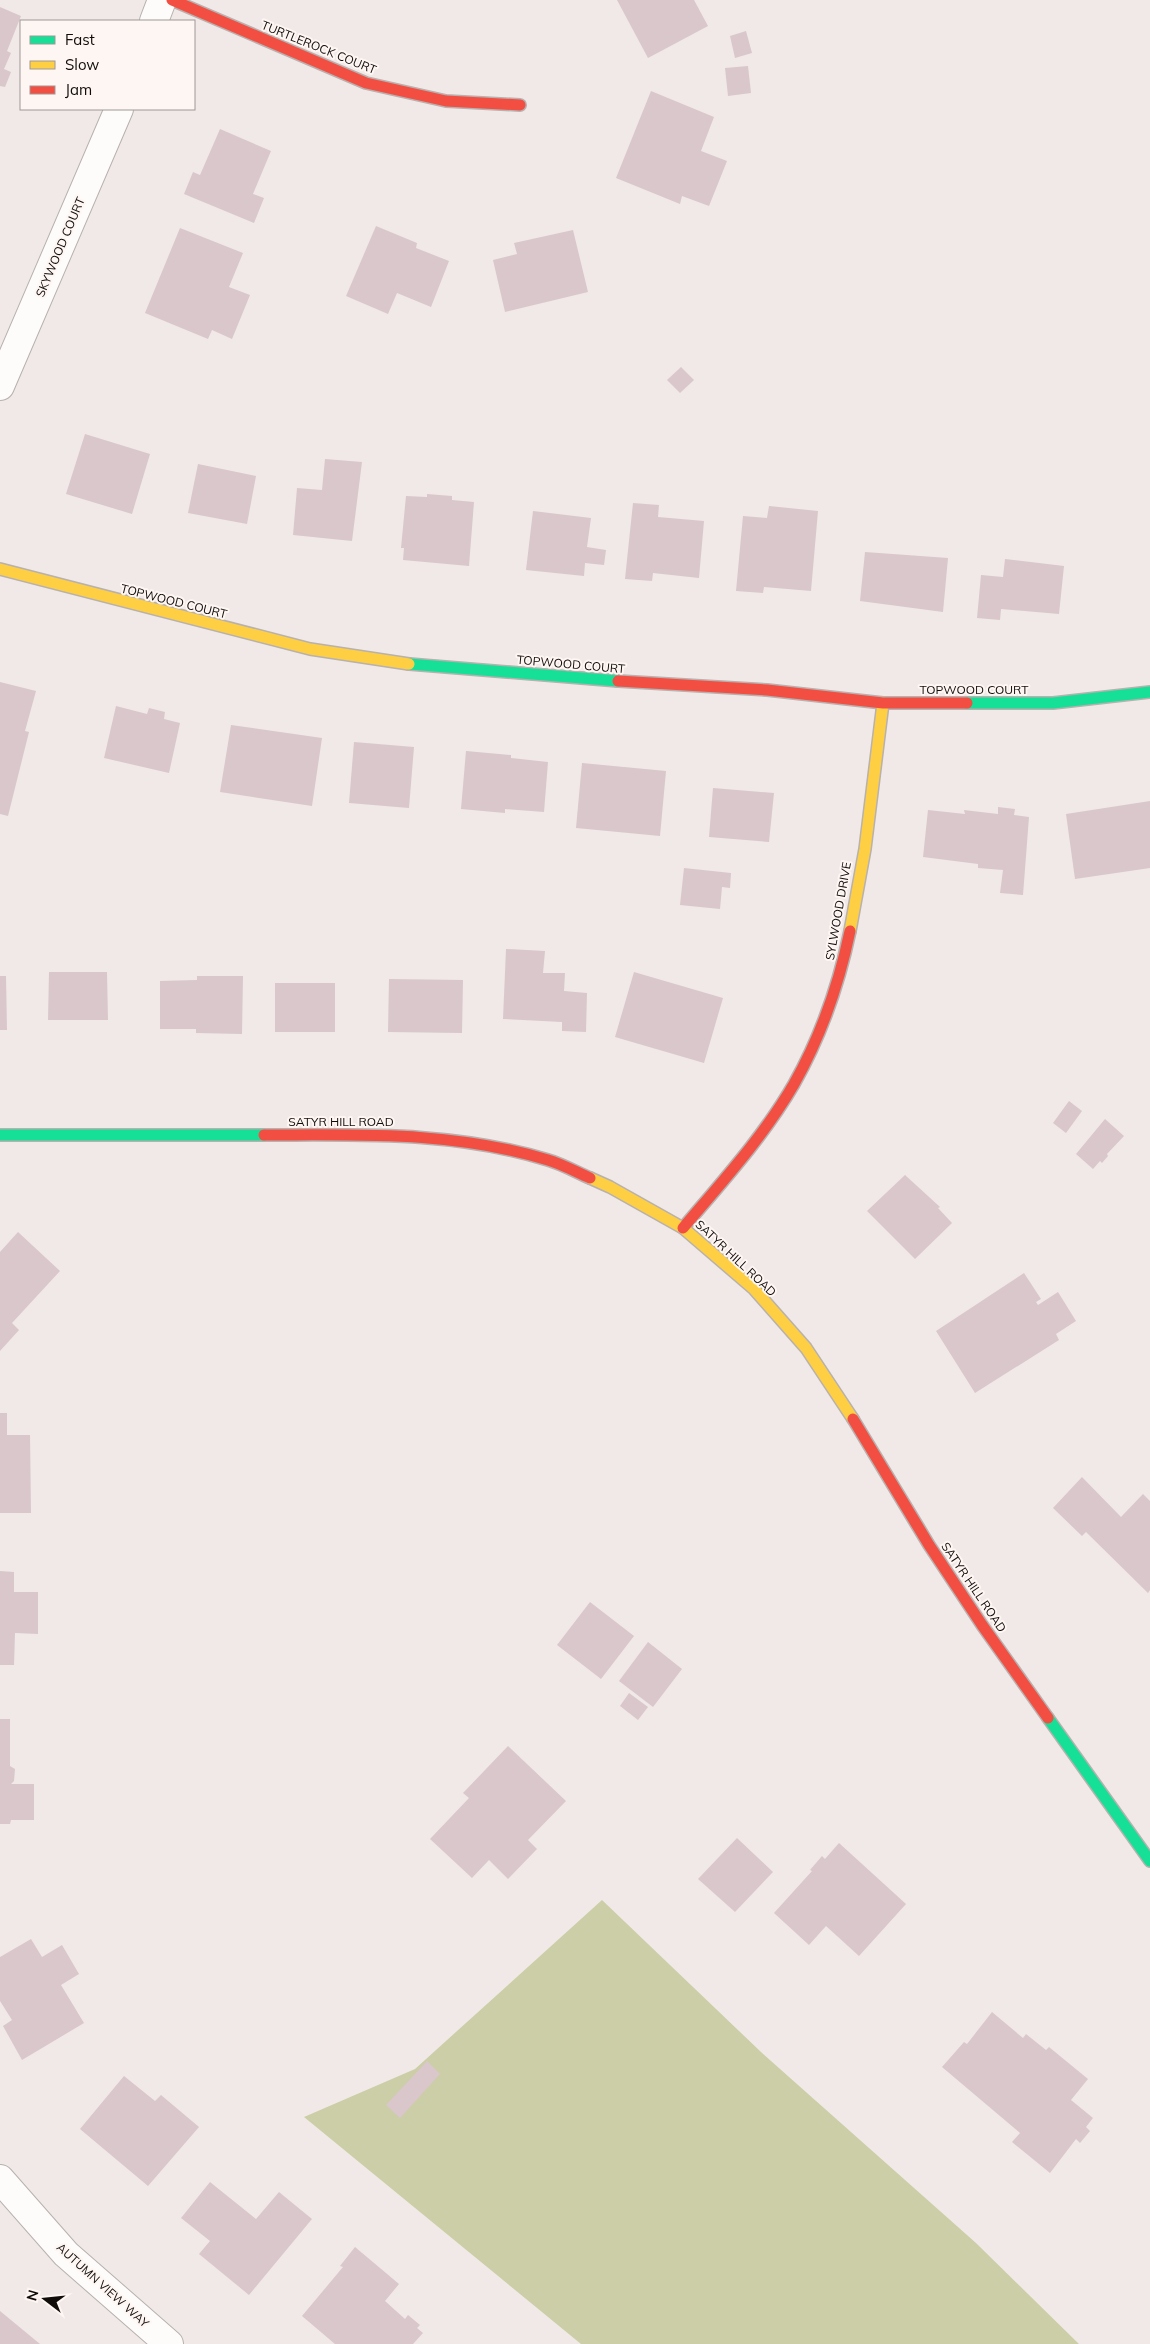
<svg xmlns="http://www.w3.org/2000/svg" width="1150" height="2344" viewBox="0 0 1150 2344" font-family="Mulish,sans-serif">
<rect width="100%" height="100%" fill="#f1e9e7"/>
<polygon fill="#cccea7" points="602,1900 761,2052 976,2243 1079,2344 581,2344 304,2117 415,2069"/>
<g fill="#d9c7cc">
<polygon points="617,0 694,0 708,26 648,58"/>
<polygon points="0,7 21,16 7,51 11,53 4,69 11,72 5,87 0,86"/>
<polygon points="746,31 752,53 735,58 730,36"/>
<polygon points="748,66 751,93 728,96 725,68"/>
<polygon points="651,91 714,117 701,151 727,161 709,206 682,196 680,204 616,178"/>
<polygon points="220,129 271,151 253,194 264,198 254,223 184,194 193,172 200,175"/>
<polygon points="376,226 417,243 416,248 449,261 431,307 397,293 388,314 346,296"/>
<polygon points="180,228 243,253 229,287 250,295 232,339 212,330 208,339 145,313"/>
<polygon points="573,230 588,292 505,312 493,260 517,254 514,243"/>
<polygon points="681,367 694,380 680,393 667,380"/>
<polygon points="85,434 150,454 132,514 66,494"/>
<polygon points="325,459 362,462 352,541 293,535 297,488 322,490"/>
<polygon points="198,464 256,476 247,524 188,513"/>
<polygon points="427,494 452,496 452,500 474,502 469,566 403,560 404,548 401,548 406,496 427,497"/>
<polygon points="633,503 659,505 658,517 704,521 699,578 653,573 652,581 625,579"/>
<polygon points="769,506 818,511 811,591 764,587 763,593 736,591 743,516 767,518"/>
<polygon points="533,511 591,518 587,547 606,550 604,565 585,563 584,576 526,570"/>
<polygon points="865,552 948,558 943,612 860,601"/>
<polygon points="1005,559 1064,566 1059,614 1001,609 1000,620 977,618 981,575 1003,577"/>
<polygon points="0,682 36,691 25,731 29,732 8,816 0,814"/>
<polygon points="116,706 147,714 149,708 165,712 164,719 180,723 169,773 104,758"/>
<polygon points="231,725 322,738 312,806 220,792"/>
<polygon points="354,742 414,747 409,808 349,803"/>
<polygon points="466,751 511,755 511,758 548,762 544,812 505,809 505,813 461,809"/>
<polygon points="582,763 666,771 660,836 576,828"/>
<polygon points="713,788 774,793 769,842 709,837"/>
<polygon points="1150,801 1150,868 1075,879 1066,814"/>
<polygon points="998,807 1015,809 1014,815 1029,817 1023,895 1000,893 1003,870 978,868 978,864 923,857 928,810 965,814 964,810 998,814"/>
<polygon points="684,868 731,873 730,888 722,887 720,909 680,905"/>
<polygon points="506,949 545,951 543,973 565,973 564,991 587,993 586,1032 562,1031 562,1022 503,1019"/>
<polygon points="49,972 107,972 108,1020 48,1020"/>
<polygon points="634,972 723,998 704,1063 615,1037"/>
<polygon points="0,976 6,976 7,1030 0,1030"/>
<polygon points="197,976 243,976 242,1034 196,1033 196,1029 160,1029 160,981 197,980"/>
<polygon points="389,979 463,980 462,1033 388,1032"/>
<rect x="275" y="983" width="60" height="49"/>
<polygon points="1069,1101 1082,1111 1066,1133 1053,1123"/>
<polygon points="1105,1119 1124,1136 1107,1154 1108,1156 1102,1163 1100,1161 1093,1169 1076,1154"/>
<polygon points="905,1175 940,1207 938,1208 952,1223 915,1259 867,1211"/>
<polygon points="18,1232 60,1271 12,1323 19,1330 0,1351 0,1252"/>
<polygon points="1024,1273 1041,1299 1036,1302 1038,1305 1058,1292 1076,1321 1056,1334 1059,1340 975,1393 936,1331"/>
<polygon points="0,1413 7,1413 7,1435 30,1435 31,1513 0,1513"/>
<polygon points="1082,1477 1121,1517 1143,1494 1150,1501 1150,1590 1148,1593 1086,1532 1082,1536 1053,1508"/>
<polygon points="0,1571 14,1572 14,1592 38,1592 38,1634 15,1633 14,1665 0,1665"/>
<polygon points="590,1602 634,1636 601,1679 557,1645"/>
<polygon points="648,1642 682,1669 653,1707 619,1681"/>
<polygon points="629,1693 648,1707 638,1720 620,1706"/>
<polygon points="0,1719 10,1719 10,1766 15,1769 14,1781 11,1784 34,1784 34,1820 11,1820 10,1824 0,1824"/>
<polygon points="508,1746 566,1801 528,1840 537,1849 508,1879 489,1860 472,1878 430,1839 469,1798 463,1793"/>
<polygon points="737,1838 773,1872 735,1912 698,1879"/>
<polygon points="839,1843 906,1904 859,1956 826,1926 809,1945 774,1913 812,1871 810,1870 822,1856 825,1859"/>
<polygon points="31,1939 42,1957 62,1945 79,1974 61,1985 84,2023 22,2060 3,2026 12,2020 0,2001 0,1957"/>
<polygon points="992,2012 1023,2038 1026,2034 1046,2050 1049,2047 1088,2079 1071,2100 1093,2118 1086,2127 1090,2131 1080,2143 1076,2139 1050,2173 1012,2142 1020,2133 942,2067 964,2042 967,2044"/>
<polygon points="427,2061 440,2074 400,2118 386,2105"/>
<polygon points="124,2076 155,2101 161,2095 199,2127 148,2186 80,2129"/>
<polygon points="210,2182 256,2219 279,2192 312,2219 249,2295 199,2254 210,2241 181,2218"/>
<polygon points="355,2247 399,2284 385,2301 405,2319 408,2315 420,2325 417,2328 423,2333 413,2344 335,2344 302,2316 343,2267 340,2266"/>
<polygon points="0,2311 40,2344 0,2344"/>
</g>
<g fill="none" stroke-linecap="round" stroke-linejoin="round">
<defs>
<g id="street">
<polyline points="154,21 162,0"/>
<polyline points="0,386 119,109"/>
<polyline points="0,2179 66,2254 169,2344"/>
</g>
<g id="fast">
<polyline points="409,664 618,681"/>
<polyline points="967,703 1053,703 1150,692"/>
<polyline points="0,1135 264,1135"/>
<polyline points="1048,1718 1150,1861"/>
</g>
<g id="slow">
<polyline points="0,569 310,649 409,664"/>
<polyline points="850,931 865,849 883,703"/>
<polyline points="590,1178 610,1187 683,1228 754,1289 806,1348 853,1419"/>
</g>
<g id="jam">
<polyline points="172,0 366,83 446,101 520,105"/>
<polyline points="618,681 767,690 883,703 967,703"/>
<path d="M264,1135C361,1135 453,1131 548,1160C562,1164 576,1172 590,1178"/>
<path d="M683,1228C722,1182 764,1136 794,1084C821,1036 839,984 850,931"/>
<polyline points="853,1419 929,1545 982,1625 1048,1718"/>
</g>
</defs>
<use href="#street" stroke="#b7b1af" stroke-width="30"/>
<use href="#fast" stroke="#b7b1af" stroke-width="14"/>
<use href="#slow" stroke="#b7b1af" stroke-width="14"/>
<use href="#jam" stroke="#b7b1af" stroke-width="14"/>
<use href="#street" stroke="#fdfcfb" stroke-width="28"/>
<use href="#fast" stroke="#16e098" stroke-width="11"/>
<use href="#slow" stroke="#ffcf43" stroke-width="11"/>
<use href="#jam" stroke="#f24e42" stroke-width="11"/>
</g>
<g text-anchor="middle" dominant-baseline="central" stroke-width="4" stroke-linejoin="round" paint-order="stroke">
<g font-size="12" fill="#100c0a" stroke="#fef6f3">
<text transform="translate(319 47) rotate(22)">TURTLEROCK COURT</text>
<text transform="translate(60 247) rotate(-67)">SKYWOOD COURT</text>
<text transform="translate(174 601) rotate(14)">TOPWOOD COURT</text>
<text transform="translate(571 664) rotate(5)">TOPWOOD COURT</text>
<text x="974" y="689">TOPWOOD COURT</text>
<text transform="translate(838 911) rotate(-80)">SYLWOOD DRIVE</text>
<text x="341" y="1121">SATYR HILL ROAD</text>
<text transform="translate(736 1258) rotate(43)">SATYR HILL ROAD</text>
<text transform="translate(974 1587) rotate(56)">SATYR HILL ROAD</text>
<text transform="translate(103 2285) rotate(42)">AUTUMN VIEW WAY</text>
</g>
</g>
<rect x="20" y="20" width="175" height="90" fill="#fef6f3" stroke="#9f9896"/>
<rect x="30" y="36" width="25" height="8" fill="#16e098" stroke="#9f9896"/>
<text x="65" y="45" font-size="15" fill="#100c0a">Fast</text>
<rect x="30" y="61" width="25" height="8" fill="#ffcf43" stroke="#9f9896"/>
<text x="65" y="70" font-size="15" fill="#100c0a">Slow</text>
<rect x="30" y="86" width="25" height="8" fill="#f24e42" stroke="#9f9896"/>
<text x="65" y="95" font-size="15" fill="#100c0a">Jam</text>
<g transform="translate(45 2299) rotate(286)" stroke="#fef6f3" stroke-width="4" paint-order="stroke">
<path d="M0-4L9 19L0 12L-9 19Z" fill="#100c0a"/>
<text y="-8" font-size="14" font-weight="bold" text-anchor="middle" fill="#100c0a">N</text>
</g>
</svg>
